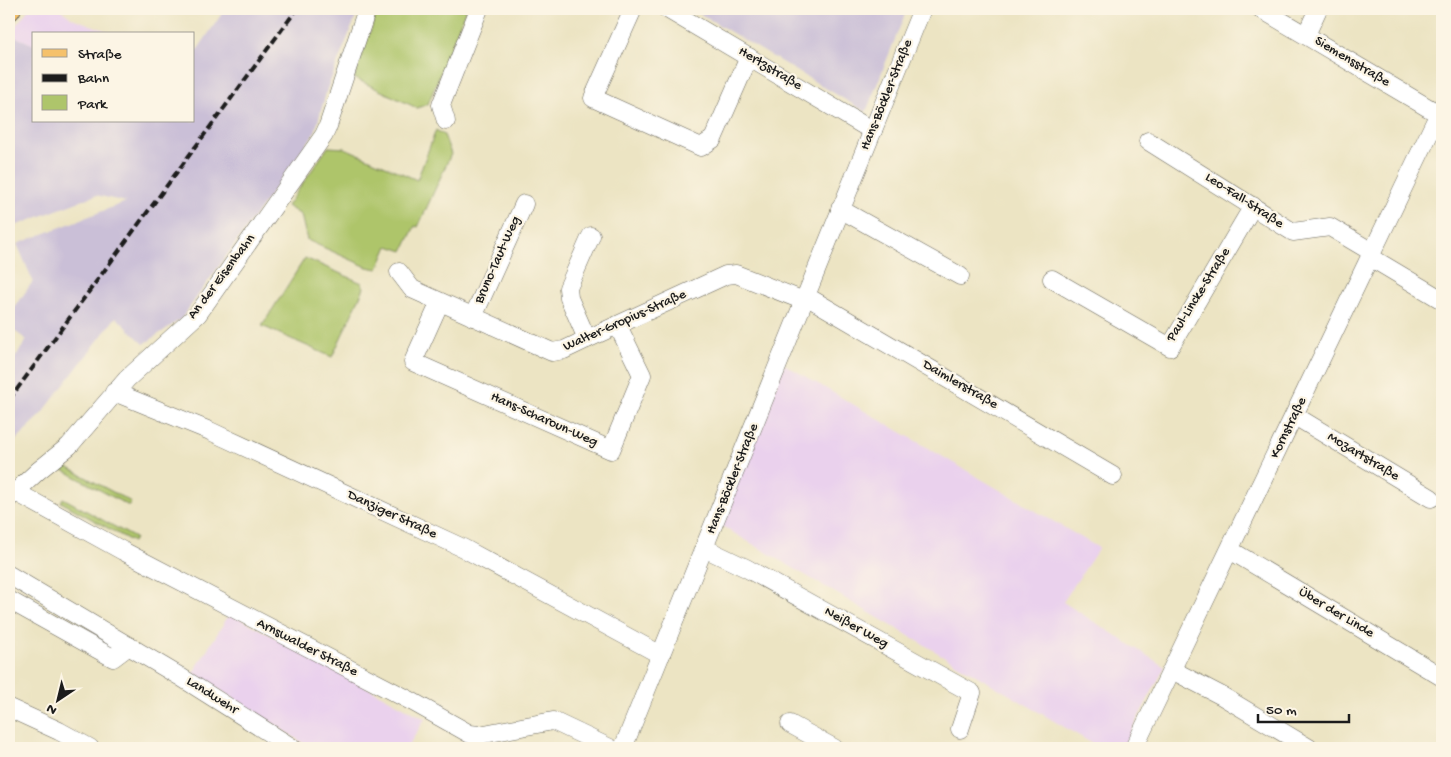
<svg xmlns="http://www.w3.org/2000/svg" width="1451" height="757" viewBox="0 0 1451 757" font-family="'Gochi Hand',sans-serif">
<rect width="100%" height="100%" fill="#fcf5e5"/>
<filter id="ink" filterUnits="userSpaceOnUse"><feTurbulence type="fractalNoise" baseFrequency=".02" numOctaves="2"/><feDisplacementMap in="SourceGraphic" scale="10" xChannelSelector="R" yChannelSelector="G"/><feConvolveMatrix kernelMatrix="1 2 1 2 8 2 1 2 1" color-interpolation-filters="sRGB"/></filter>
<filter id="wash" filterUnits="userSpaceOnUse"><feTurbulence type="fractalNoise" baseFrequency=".0096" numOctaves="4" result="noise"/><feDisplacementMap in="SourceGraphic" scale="20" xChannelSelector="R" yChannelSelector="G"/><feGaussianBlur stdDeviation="1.12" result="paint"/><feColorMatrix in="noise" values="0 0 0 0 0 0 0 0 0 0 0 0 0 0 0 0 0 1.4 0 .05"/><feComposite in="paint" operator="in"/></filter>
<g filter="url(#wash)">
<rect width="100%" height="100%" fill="#ece4c3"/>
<g fill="#ead1ed">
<polygon points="29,9 60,9 72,18 115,34 34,34 34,45 9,34"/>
<polygon points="784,364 1099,548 1063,602 1165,667 1122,748 1100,748 720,525"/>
<polygon points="230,613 425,719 407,748 311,748 193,673"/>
</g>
<g fill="#cabfd7">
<polygon points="225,9 359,9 327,89 315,132 181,319 144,344 116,317 40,416 9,447 9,366 27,340 9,327 9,316 33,281 17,244 126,202 96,195 15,226 9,211 9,34 34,45 34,121 194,121 194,55"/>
<polygon points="692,9 907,9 866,112"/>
</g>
<g fill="#aec56b" stroke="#657044">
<polygon points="378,9 466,9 428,104 417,108 354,78"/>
<polygon points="436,130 444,135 451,154 418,227 415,226 403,251 388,246 378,269 367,267 307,240 301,215 287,206 328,147 345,148 417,180"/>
<polygon points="305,258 362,283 364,288 332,357 262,326"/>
<polygon points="67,467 131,502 129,506 63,470"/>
<polygon points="63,498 135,538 133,542 61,502"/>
</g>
</g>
<g filter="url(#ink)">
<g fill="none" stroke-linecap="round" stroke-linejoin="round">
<defs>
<g id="minor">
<polyline points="633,9 593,98 701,147 713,139 749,57"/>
<polyline points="667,9 873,131"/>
<polyline points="1261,9 1442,116"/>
<polyline points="1306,35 1318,9"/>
<polyline points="446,121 441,105 479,9"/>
<polyline points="1148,141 1293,232 1330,227 1372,252"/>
<polyline points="840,209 960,276"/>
<polyline points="1370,257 1442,300"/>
<polyline points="399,272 412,289 552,352 564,350 587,339 726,275 736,274 804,301"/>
<polyline points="1052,279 1170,347 1253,206"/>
<polyline points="806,296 1113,476"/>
<polyline points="440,302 413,362 611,450 642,375 618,326"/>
<polyline points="473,317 524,204"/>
<polyline points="587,339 569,298 568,288 591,236"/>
<polyline points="114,392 210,431 463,548 661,655"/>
<polyline points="1295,416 1431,498"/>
<polyline points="14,491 123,551 413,702 470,734 479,735 553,721 610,748"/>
<polyline points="9,498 38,471 69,446 127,379 198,314 324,135 328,126 367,9"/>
<polyline points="704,548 746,568 972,693 960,729"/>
<polyline points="1230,550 1442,677"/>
<polyline points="9,575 179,676 293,748"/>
<polyline points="9,600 113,658 129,646"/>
<polyline points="1172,670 1222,696 1309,748"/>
<polyline points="9,708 59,731 90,748"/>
<polyline points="790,724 834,748"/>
<polyline points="623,748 922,9"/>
<polyline points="1134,748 1442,107"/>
</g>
<polyline id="major" points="9,10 10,9"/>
</defs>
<use href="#minor" stroke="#656256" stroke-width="19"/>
<use href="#major" stroke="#656256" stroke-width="23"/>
<use href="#minor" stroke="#fff" stroke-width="18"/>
<use href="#major" stroke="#f5c16b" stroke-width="21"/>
<polyline stroke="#1c1c1c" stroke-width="4" stroke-dasharray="8 4" stroke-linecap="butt" points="9,400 297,9"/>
</g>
</g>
<g text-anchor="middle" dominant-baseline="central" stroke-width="4.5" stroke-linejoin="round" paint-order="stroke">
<g font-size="14" fill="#1c1c1c" stroke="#fcf5e5">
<text transform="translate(1352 62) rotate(31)">Siemensstraße</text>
<text transform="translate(770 69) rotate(31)">Hertzstraße</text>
<text transform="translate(887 95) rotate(-68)">Hans-Böckler-Straße</text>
<text transform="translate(1244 201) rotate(33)">Leo-Fall-Straße</text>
<text transform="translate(498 260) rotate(-66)">Bruno-Taut-Weg</text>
<text transform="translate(222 277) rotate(-53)">An der Eisenbahn</text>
<text transform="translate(1199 295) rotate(-58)">Paul-Lincke-Straße</text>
<text transform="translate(625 321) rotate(-24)">Walter-Gropius-Straße</text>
<text transform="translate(960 385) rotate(30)">Daimlerstraße</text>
<text transform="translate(544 420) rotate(24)">Hans-Scharoun-Weg</text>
<text transform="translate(1289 428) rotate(-64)">Kornstraße</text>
<text transform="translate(1363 457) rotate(31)">Mozartstraße</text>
<text transform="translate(733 479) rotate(-68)">Hans-Böckler-Straße</text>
<text transform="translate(392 515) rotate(25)">Danziger Straße</text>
<text transform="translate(1336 613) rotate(31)">Über der Linde</text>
<text transform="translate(856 628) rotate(29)">Neißer Weg</text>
<text transform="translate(307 648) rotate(27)">Arnswalder Straße</text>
<text transform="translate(212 696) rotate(32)">Landwehr</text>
</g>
</g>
<rect width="1451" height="757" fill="none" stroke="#fcf5e5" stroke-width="30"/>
<rect x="32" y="32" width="162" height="90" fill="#fcf5e5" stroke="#a29e95"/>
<rect x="42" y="49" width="25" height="8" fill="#f5c16b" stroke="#a29e95"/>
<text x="78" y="58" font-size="15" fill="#1c1c1c">Straße</text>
<rect x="42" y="74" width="25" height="8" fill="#1c1c1c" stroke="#a29e95"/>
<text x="78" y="82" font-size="15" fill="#1c1c1c">Bahn</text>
<rect x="42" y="95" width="25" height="15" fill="#aec56b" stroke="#a29e95"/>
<text x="78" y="108" font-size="15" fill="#1c1c1c">Park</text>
<g transform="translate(58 700) rotate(215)" stroke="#fcf5e5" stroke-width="4" paint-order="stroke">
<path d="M0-4L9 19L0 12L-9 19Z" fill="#1c1c1c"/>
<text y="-8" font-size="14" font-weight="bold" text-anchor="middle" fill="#1c1c1c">N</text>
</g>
<path d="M1258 714v8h91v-8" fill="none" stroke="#1c1c1c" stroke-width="2.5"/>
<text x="1266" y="714" font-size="15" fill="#1c1c1c" stroke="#fcf5e5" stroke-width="4" paint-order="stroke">50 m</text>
</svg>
